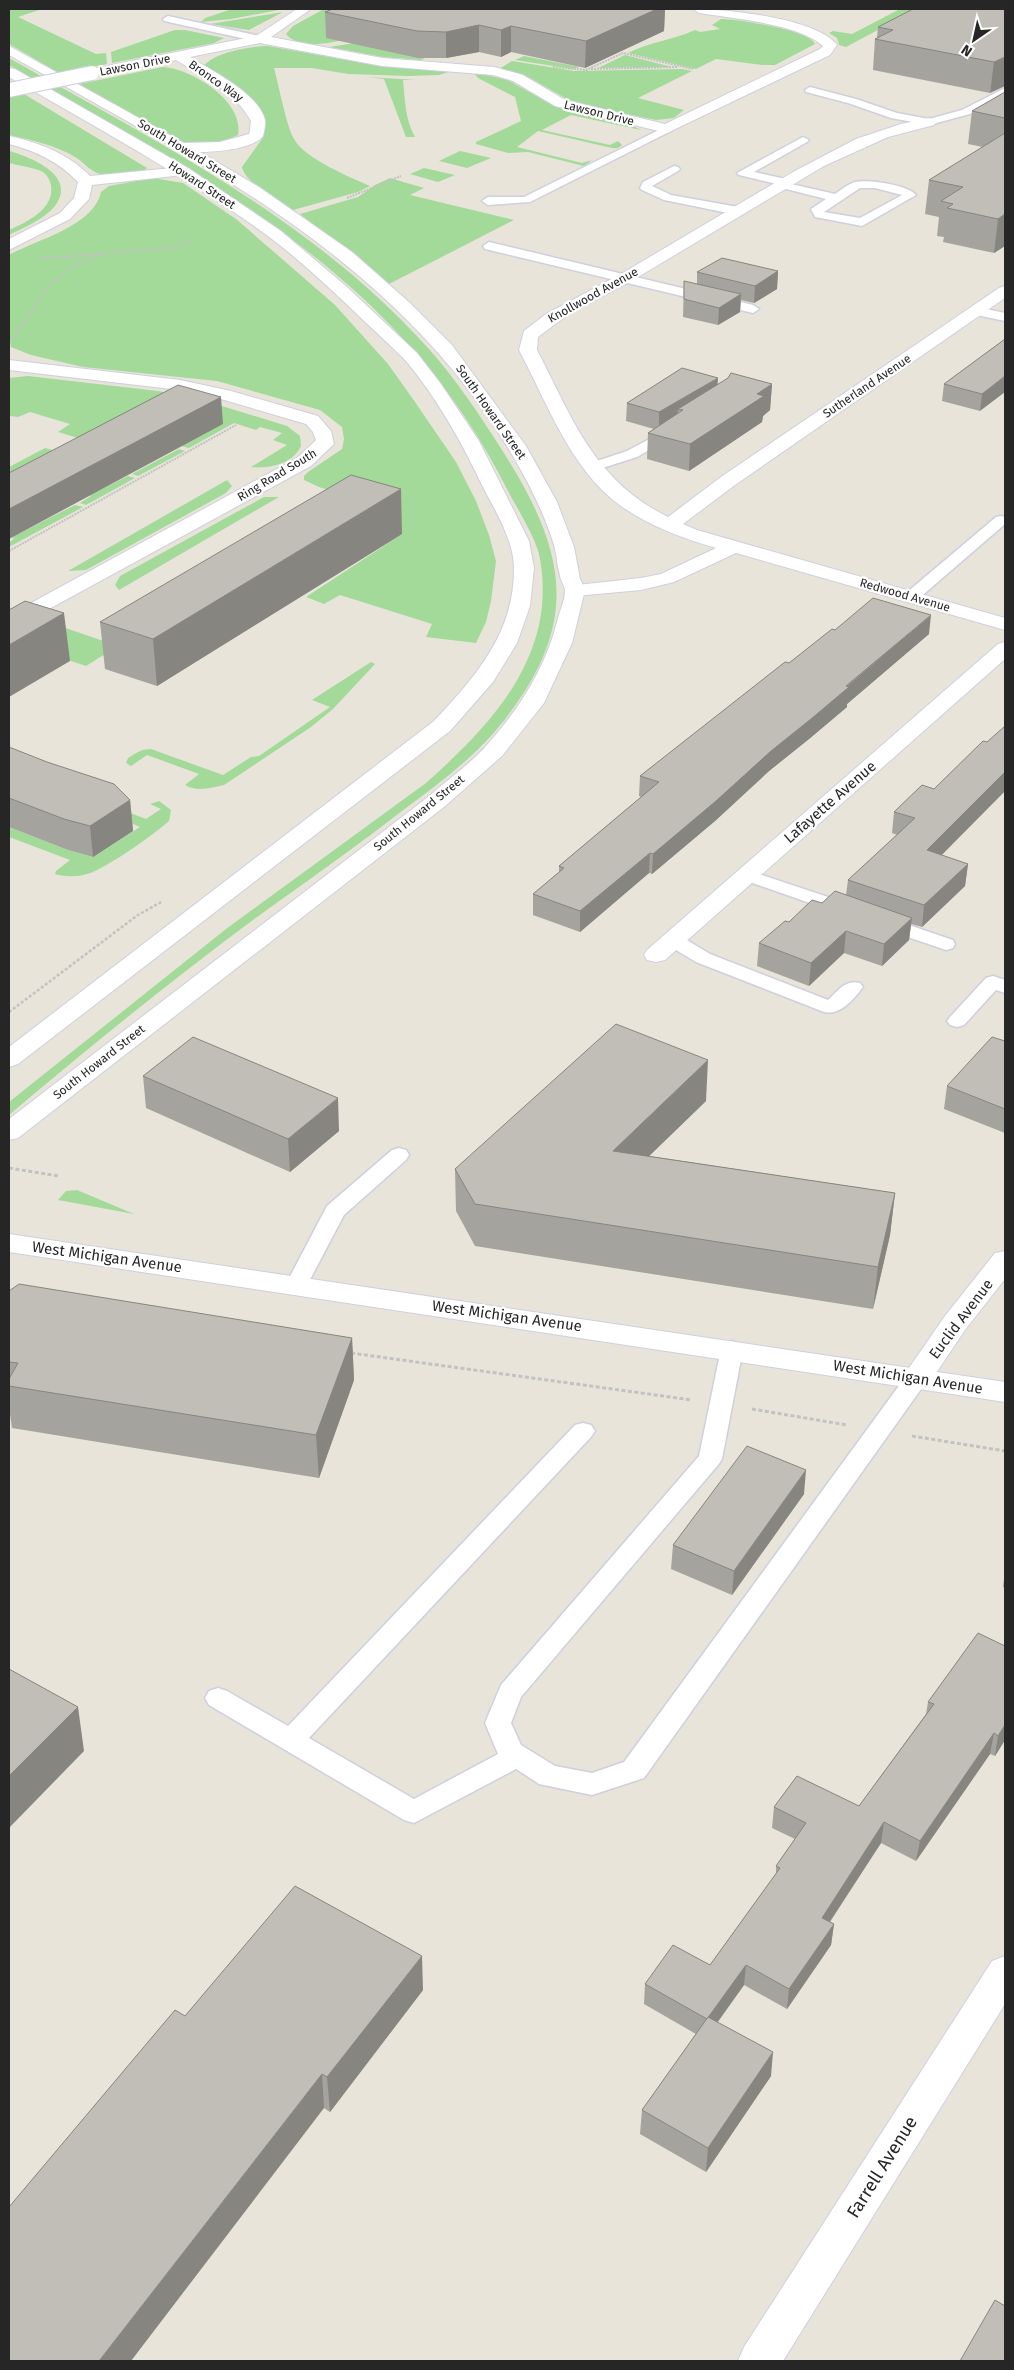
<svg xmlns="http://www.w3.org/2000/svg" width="1014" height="2370" viewBox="0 0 1014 2370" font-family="'Fira Sans',sans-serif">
<rect width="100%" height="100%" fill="#e8e4d9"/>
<g fill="#a3da9a">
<polygon points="9,9 42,9 18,17 96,54 106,53 107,64 59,73 9,44"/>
<polygon points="232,9 284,9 231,19 201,22 205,18"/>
<path d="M324,9H377L350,39C331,42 300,51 286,34L293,26Z"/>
<polygon points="900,9 917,9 846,47 839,45 837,38 829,33 833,31 852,34"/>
<polygon points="283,12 249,30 210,24"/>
<path d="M721,19C736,19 810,30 815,44L775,65H762L716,59L696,69L628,53C649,42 673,40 695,30L700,32L720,29L712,25Z"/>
<polygon points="175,30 185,30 224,38 214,43 112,63 111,52"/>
<polygon points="355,43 425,58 421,60 383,57 329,47"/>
<path d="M268,46L369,64L455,70L439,75L409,76L348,74L312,68H274C279,86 286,125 294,139C305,159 350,177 370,186L358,192L293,210C280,201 245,183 242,167L262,139L265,129L261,115L204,66C213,53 252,46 268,46Z"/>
<polygon points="625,55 672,67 598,68"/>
<polygon points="524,56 580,67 573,69 515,60"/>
<path d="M9,58C157,142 312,219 428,348C456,379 479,414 502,450C567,552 582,623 502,723C474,758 437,785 402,811C358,845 313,877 268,909C179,974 93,1044 9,1115V1102L226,929L426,783C474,740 524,691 539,625C544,602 544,577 539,554C535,537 517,508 508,491C400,274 208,180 9,65Z"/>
<polygon points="512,61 574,71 682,69 692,71 638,98 684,110 674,118 656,120 591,107 572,102 530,78 499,69"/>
<path d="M163,67C192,69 244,101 238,135L227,140L207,144L184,143L79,84Z"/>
<polygon points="473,72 508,80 554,106 633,126 641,130 571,115 542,130 610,145 618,141 622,145 618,148 612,148 538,131 517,147 582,163 592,160 584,166 528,152 508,153 476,144 476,142 521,121 515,97 478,78"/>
<path d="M367,77L417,80H403C405,99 405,120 415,137H406L384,79Z"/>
<path d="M24,94L147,168L144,171C130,173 115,177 101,174C90,172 84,162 75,157C55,145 31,140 9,135V97Z"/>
<path d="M9,151C31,157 78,176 55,206C43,220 25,227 9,235V230C27,222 55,209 51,185C50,180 47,175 43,172C33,167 19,166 9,163Z"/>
<polygon points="460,151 491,158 467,168 439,161"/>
<polygon points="424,168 455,175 438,182 410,174"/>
<path d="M153,178L183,183L236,219L335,305L388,364L415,402L456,462L476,501L489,535L496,561L491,601L486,622L476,643L426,637L432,624L340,595L324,604L306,597L402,534L351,497L319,487L304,480V476L308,472L342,449L344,439L342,427L320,410L217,381L83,367L31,355L11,347L9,335V255C36,240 94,226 101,192L109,186Z"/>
<polygon points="390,178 424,188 410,195 514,220 389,284 300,214 358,197 375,185"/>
<path d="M28,376L158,391L196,398L287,426L300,436L301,446C293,464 269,469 251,467L287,445L273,440L282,433L260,427L256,430L234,423L189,448L181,446L9,502V467L45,448L60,452L81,439L58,432L70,424L30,412L18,417L9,416V378Z"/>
<polygon points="179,449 185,451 138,476 132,474"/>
<polygon points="128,476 135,478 86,505 80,503 91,496 90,495"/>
<polygon points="227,480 232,486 226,493 86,570 68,571"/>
<polygon points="264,497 279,497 119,590 115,585 120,576"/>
<polygon points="75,505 83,507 9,547 9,542 14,539 12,537"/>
<polygon points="54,624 118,646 86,666 56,656 9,651"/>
<path d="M371,662L375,664L333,709L311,727L224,785C212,788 196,792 185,785L199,774L147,755L131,766L126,763L128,758C136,753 141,749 151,749L223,775L251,757L259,756L330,707L312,700Z"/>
<path d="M159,801L171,810L169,821C156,833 104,870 87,874C77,877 65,877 55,874L56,871L70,860L9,837V827L68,850L93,857L140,827L120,818L112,806L146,819L161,809L150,804Z"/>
<polygon points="77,1190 134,1214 58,1200 66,1191"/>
</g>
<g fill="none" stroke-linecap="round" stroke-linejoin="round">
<defs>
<g id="service">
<polygon points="168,16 260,36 265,39 260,42 164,21 163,19"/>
<polygon points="810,87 856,99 897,113 929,119 962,110 1005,88 1005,95 970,114 929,125 891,118 848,103 806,92 805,90"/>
<polygon points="667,126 673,129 671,131 530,202 488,205 482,201 488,197 524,197"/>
<path d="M803,137L809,140L807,142L754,172L790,180L791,184L835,194C841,190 848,184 855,182C869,179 908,185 916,195L862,226L815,217L811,209L826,199L778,187L777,184L739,175L737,173ZM860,188H875L902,195L860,218L824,212Z"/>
<polygon points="674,166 678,167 680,169 678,171 652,186 671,195 738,207 744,211 738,215 664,200 642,190 640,188 643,182"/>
<polygon points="489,242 753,305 759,309 753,313 485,249 483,246"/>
<polygon points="977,307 1005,313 1005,321 972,314 971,311"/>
<polygon points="672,427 679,431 677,434 637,457 593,471 586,467 588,464 627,451"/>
<polygon points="1001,516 1005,517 1005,524 917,600 905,600 903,597 905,594 996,517"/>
<polygon points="747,870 858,907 860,911 858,915 844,915 741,879 738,875 741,871"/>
<polygon points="882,916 953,940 955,944 953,948 946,950 875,926 873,922 875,918"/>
<path d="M673,934L680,936L710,954L828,1000C838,991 845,979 860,983L863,987C854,999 840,1016 824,1012L696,962L666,944L664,940L666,936Z"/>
<polygon points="993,976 1005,980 1005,993 996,990 964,1025 957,1027 950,1025 947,1021 950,1017 986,978"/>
<polygon points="399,1148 406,1150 409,1155 406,1160 344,1215 304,1291 296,1293 288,1291 285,1286 327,1206 392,1150"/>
<polygon points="732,1341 740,1344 743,1349 722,1459 718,1465 521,1697 511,1723 521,1745 555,1766 592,1773 624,1762 909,1372 917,1370 925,1372 929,1378 644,1778 592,1795 539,1784 516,1769 414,1823 404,1820 209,1705 205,1698 209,1691 218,1688 227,1691 288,1726 575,1425 583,1423 591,1425 595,1431 591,1437 309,1738 414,1799 498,1754 485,1723 501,1685 699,1456 721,1349 724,1344"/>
</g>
<g id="minor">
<path d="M297,9H311L271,37L382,58L494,67L523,75L565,100L665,124L820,49L823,46C800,24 731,18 699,13L693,9C725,9 817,18 837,45L830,55L667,133L555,106L513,81L493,75L382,66L260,43L190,57C212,71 258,93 265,120C266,125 264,131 263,136L256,140L249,136L251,121C235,92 204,77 176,60L92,77L85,73L92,69L256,36Z"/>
<path d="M929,118L936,122L934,125L888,137L824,166L633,280L570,313L538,337L537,350C573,419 593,480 668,517L721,477L999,288L1005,286V298L735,485L683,524L697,530L1005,618V630L736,553L674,582L641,590L575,596L568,594L565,590L568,586L641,578L661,574L716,548C675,536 632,520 601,489C564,451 544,397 519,350L524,331L546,314L621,274L793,172L856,139L901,124Z"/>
<path d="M9,136C40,143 67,153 90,176L183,167L190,171L183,175L92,185L89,199L70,219L9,250V239L60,213L74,198L78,182C59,162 36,151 9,144Z"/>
<polygon points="9,360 180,380 231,391 318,416 331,431 334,444 311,466 16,627 9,629 9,615 297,458 316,440 313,432 306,424 221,399 180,390 9,370"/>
<polygon points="1005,642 1005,659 665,960 656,962 647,960 644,955 647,950 998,644"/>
<polygon points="1005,1251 1005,1279 965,1330 928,1385 917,1388 906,1385 902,1378 945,1316 995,1253"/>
<polygon points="1005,1956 1005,2004 783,2361 738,2361 744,2347 992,1961"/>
</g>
<g id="tertiary">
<path d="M9,46L184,143L220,142L256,132L261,133L263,136C253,149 216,152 200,152L259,187L352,252L410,303L452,345L526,446L557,502L574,547L580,579L585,590L572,643L544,703L502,756L444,807L18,1138L9,1140V1119L428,797C447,780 470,764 487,745C519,709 545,669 557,622C559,613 565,600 565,591C565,586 561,581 560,576C557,566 557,555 554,545C546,519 535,496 522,472C409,265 206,166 9,55Z"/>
<path d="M9,68L15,69L188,168L281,231L347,287L417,353L441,384L479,441L529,541L534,568L530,606L517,643L493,682L450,731L18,1064L9,1067V1047L434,721C475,677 514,634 514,569C514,538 493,508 480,481C460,439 436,397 406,361C392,346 375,332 360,317C331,289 300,260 268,236C186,176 97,128 9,77Z"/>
<polygon points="9,1234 1005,1382 1005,1402 9,1252"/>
</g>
</defs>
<use href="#service" stroke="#cfcfde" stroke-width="3"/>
<use href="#minor" stroke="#cfcfde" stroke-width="2"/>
<use href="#tertiary" stroke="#cfcfde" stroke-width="2"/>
<g stroke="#c2c2c2" stroke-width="2" stroke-dasharray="2 1" stroke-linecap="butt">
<polyline points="553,67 586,70 623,53 693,69"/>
<polyline points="591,69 677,67"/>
<polyline points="347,198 401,176"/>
<polyline points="40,259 167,248 190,242"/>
<polyline points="13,339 48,286 73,266 103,253"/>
<polyline points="9,551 236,425"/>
</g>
<polyline stroke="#c2c2c2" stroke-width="2.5" stroke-dasharray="3 2" stroke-linecap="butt" points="9,1012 138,915 163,901"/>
<g stroke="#c2c2c2" stroke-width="3" stroke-dasharray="4 2.5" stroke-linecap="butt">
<polyline points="9,1168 59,1176"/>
<polyline points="351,1353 692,1400"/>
<polyline points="752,1409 847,1425"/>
<polyline points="912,1436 1005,1451"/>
</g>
<use href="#service" fill="#fff" fill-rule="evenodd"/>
<use href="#minor" fill="#fff" fill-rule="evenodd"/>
<use href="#tertiary" fill="#fff" fill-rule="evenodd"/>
<defs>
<polyline id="minor-bridge" points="9,90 92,73"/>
</defs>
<use href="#minor-bridge" stroke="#cfcfde" stroke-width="16" stroke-linecap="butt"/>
<use href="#minor-bridge" stroke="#fff" stroke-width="14"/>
</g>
<g fill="#a5a39d">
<polygon points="333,9 665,9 664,31 585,68 511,52 501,57 479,52 446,58 418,58 326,38 325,12"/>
<polygon points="1005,9 990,93 873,70 875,39 877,38 878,27"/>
<polygon points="1005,92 1005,246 994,253 943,242 944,237 937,236 939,217 925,214 929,180 983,147 968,144 972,111"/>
<polygon points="778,271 777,289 754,303 741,300 740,312 718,325 683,317 684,281 697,284 697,272"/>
<polygon points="1005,339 980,411 942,401 944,384"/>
<polygon points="772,384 770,410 763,416 762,422 689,471 647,459 648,433 654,429 626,421 627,403 718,385"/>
<polygon points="402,534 157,686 105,669 100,622"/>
<polygon points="835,630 929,634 847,704 847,707 809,739 769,771 715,821 652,874 649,873 580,932 533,915 533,894 559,872 559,866 641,797 639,796 640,776 789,663"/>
<polygon points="9,747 130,800 133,831 93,857 68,850 9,827"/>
<polygon points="934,789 1005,791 941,855 968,864 965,886 922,927 911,924 909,940 882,966 844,953 809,986 757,966 759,943 789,922 822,903 846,895 848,880 897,835 892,833 894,812"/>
<polygon points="1005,1041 1005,1133 944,1109 947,1086"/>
<polygon points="143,1076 339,1131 290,1172 146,1108"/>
<polygon points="706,1101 649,1156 895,1193 890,1235 873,1309 475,1246 456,1211 455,1169"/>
<polygon points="9,1291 352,1338 354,1380 319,1478 12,1428 9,1407"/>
<polygon points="804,1494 732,1595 671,1569 673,1545"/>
<polygon points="1005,1571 1005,1588 1003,1587"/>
<polygon points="1005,1646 1005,1740 995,1756 990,1754 916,1861 881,1843 830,1922 834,1924 831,1945 787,2009 744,1985 718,2022 771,2076 706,2172 640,2134 642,2110 696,2034 644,2004 645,1984 710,1965 776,1874 776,1866 795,1839 772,1828 774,1807 859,1806 926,1714 928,1702"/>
<polygon points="423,1990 330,2112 185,2016"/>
</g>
<g fill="#86857f">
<polygon points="657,9 665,9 664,31 585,68 586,41"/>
<polygon points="479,25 479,52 446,58 446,32"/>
<polygon points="511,26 511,52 501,57 501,30"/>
<polygon points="1005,57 1005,86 990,93 994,62"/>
<polygon points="1005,214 1005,246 994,253 998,219"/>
<polygon points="778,271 777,289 754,303 755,286"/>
<polygon points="741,294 740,312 718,325 719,308"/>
<polygon points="1005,376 1005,392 980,411 982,394"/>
<polygon points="718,378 717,396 678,409 677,419 659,430 659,412"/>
<polygon points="772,384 770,410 763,416 762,422 689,471 690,444 757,394"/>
<polygon points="221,397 223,424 9,539 9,509"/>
<polygon points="401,489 402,534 157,686 153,639"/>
<polygon points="64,613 70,661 9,697 9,645"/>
<polygon points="931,615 929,634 847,704 847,707 809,739 769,771 715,821 652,874 653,854 771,751"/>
<polygon points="1005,772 1005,791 925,872 927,850"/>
<polygon points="130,800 133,831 93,857 90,826"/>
<polygon points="650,853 649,873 580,932 580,911"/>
<polygon points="968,864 965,886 922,927 924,905"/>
<polygon points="912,918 909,940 882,966 884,944"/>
<polygon points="846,931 844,953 809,986 811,963"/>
<polygon points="708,1060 706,1101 612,1192 613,1151"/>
<polygon points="338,1098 339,1131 290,1172 288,1139"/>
<polygon points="895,1193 890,1235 873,1309 878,1267"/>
<polygon points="352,1338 354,1380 319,1478 316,1435"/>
<polygon points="806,1470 804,1494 732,1595 734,1571"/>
<polygon points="78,1707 84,1751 9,1828 9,1776"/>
<polygon points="1005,1725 1005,1740 995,1756 998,1736"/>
<polygon points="994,1733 990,1754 916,1861 920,1841"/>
<polygon points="884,1822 881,1843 819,1938 822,1918"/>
<polygon points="834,1924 831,1945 787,2009 789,1989"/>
<polygon points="422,1956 423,1990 330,2112 327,2077"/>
<polygon points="746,1965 744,1985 705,2039 707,2019"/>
<polygon points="773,2052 771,2076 706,2172 708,2148"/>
<polygon points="322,2074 324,2108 131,2361 99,2361"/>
</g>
<g fill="#c0beb6" stroke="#86857f">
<polygon points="333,9 657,9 586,41 511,26 501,30 479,25 446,32 417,31 325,12"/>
<polygon points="913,9 1005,9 1005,57 994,62 875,39 893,30 878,27"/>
<polygon points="1005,92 1005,118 972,111"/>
<polygon points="1005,133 1005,214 998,219 947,208 953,204 941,201 963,187 929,180"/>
<polygon points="722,258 778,271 755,286 697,272"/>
<polygon points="684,281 741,294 719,308 684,299"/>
<polygon points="1005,339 1005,376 982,394 944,384"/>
<polygon points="682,368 718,378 659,412 627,403"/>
<polygon points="731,373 772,384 757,394 764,396 690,444 648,433 683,410 678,409 728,378"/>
<polygon points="178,385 221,397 9,509 9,473"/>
<polygon points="351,475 401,489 153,639 100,622"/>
<polygon points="873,598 931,615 846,686 849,687 811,719 771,751 716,801 653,854 650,853 580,911 533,894 564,868 559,866 659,782 640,776 785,662 789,663 832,629 835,630"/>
<polygon points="25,601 64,613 9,645 9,610"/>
<polygon points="1005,726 1005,772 927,850 968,864 924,905 848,880 915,818 894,812 922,785 934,789 983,741 987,742"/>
<polygon points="9,747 47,762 114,784 130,800 90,826 64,819 9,798"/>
<polygon points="835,891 912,918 884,944 846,931 811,963 759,943 785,921 789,922 812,900 822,903"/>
<polygon points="616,1024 708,1060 613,1151 895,1193 878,1267 475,1204 455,1169"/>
<polygon points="193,1037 338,1098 288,1139 143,1076"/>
<polygon points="992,1037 1005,1041 1005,1109 947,1086"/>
<polygon points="19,1284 352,1338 316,1435 9,1386 9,1379 18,1363 9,1362 9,1291"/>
<polygon points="747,1446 806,1470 734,1571 673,1545"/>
<polygon points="978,1633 1005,1646 1005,1725 998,1736 994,1733 920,1841 884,1822 822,1918 834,1924 789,1989 746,1965 707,2019 645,1984 673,1945 710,1965 780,1868 776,1866 806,1823 774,1807 797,1776 859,1806 934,1704 928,1702"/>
<polygon points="9,1669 78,1707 9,1776"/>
<polygon points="295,1886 422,1956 327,2077 322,2074 99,2361 9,2361 9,2207 175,2010 185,2016"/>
<polygon points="708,2017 773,2052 708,2148 642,2110"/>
<polygon points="995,2300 1005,2306 1005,2361 960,2361"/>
</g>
<g text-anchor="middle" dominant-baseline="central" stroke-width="4.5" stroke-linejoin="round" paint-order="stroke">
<g font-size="12" fill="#262626" stroke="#fff">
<text transform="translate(135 65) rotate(-11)">Lawson Drive</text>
<text transform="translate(216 81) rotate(35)">Bronco Way</text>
<text transform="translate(599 113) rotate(14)">Lawson Drive</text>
<text transform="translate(187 151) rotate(31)">South Howard Street</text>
<text transform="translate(202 185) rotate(33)">Howard Street</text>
<text transform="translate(593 295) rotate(-29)">Knollwood Avenue</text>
<text transform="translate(867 386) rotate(-34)">Sutherland Avenue</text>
<text transform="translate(491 412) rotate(55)">South Howard Street</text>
<text transform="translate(277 475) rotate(-31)">Ring Road South</text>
<text transform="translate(905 595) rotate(16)">Redwood Avenue</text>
<text transform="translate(419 813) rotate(-39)">South Howard Street</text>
<text transform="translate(99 1062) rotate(-38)">South Howard Street</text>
</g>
<g font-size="15" fill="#262626" stroke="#fff">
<text transform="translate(830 802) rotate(-41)">Lafayette Avenue</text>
<text transform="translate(107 1257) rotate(8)">West Michigan Avenue</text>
<text transform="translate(507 1316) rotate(8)">West Michigan Avenue</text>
<text transform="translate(961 1319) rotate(-53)">Euclid Avenue</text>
<text transform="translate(908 1377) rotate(9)">West Michigan Avenue</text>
</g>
<g font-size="18" fill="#262626" stroke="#fff">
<text transform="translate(882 2167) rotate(-58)">Farrell Avenue</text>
</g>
</g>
<rect width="1014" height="2370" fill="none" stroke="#262626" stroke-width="20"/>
<g transform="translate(974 40) rotate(214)" stroke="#ffffff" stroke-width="4" paint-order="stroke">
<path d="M0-4L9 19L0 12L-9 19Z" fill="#262626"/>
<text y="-8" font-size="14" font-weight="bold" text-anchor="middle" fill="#262626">N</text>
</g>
</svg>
